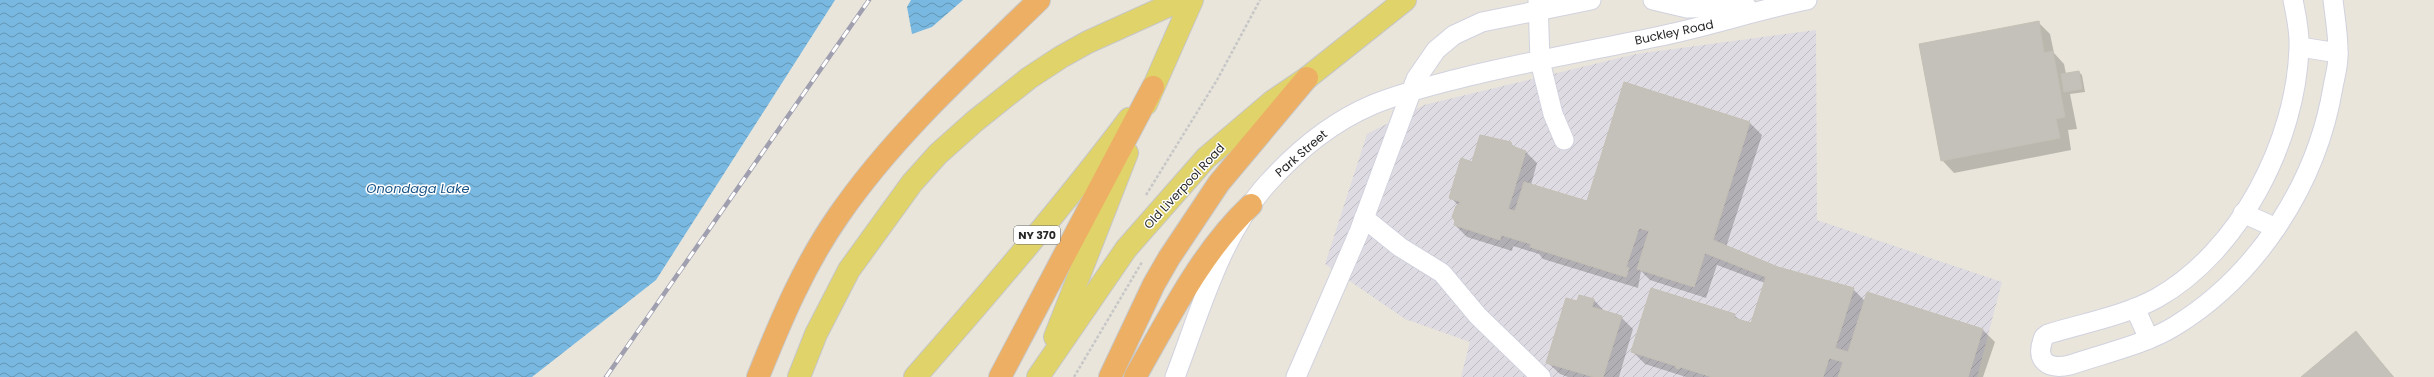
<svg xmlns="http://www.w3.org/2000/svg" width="2434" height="377" viewBox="0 0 2434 377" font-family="Poppins,sans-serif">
<defs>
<pattern id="industrial-furrows" width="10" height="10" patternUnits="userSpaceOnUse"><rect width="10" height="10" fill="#dedbe2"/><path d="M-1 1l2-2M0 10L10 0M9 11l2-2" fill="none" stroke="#bebcc2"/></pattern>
<pattern id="water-waves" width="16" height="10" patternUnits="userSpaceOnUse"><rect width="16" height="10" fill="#79b8e0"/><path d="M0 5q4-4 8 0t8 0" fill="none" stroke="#6396b6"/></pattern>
</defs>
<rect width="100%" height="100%" fill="#e9e5db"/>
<polygon fill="url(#industrial-furrows)" points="1816,30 1817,220 2002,282 1977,377 1461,377 1470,342 1405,319 1325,264 1367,134 1424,105 1636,54"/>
<g fill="url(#water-waves)">
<polygon points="0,0 835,0 656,280 532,377 0,377"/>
<polygon points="911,0 963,0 932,27 912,34 907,7"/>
</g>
<g fill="#0003">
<polygon points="2038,22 2050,34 2054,53 2064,64 2066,74 2079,72 2082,75 2085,92 2070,94 2077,129 2068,130 2071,150 1954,173 1942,160"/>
<polygon points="1750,123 1762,135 1726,247 1778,268 1853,289 1865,301 1983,330 1995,342 1983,377 1686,377 1645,364 1633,352 1734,315 1741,321 1752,324 1765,283 1717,265 1706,298 1650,280 1641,271 1638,288 1543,259 1539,254 1513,246 1512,251 1467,237 1455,225 1458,205 1450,197 1473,163 1510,143 1516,148 1525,151 1537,163 1531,185 1587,202"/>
<polygon points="1580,296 1594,300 1606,313 1621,317 1633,329 1619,377 1568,377 1560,374 1547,362"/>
<polygon points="2356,333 2394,377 2302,377"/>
</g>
<g fill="#c4c1bb" stroke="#c4c0b5">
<polygon points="2039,21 2044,53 2053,51 2065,117 2056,119 2060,138 1941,161 1919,44"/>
<polygon points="2079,71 2082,89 2064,92 2061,74"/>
<polygon points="1624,82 1750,122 1713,240 1778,267 1854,288 1835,348 1848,352 1867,292 1983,329 1968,377 1838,377 1843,362 1829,358 1823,377 1712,377 1680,367 1679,369 1676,368 1676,366 1631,352 1651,288 1735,314 1734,318 1751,323 1766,277 1705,253 1694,287 1637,269 1649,231 1639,228 1626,267 1629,268 1626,277 1530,247 1531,244 1501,235 1500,240 1454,225 1455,221 1452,217 1456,206 1461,202 1449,198 1461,158 1472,162 1480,135 1511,142 1512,146 1526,151 1508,209 1515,211 1524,182 1587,201"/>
<polygon points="1579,295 1594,299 1592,307 1622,316 1603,377 1594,377 1546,363 1566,298 1577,301"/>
<polygon points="2356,331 2393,377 2301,377"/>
</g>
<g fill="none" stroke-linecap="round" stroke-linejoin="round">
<defs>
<g id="minor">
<polyline points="1538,0 1540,61 1553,114 1564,140"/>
<polyline points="1653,0 1687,8 1747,7"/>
<path d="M2293,0C2296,15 2300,32 2299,48C2296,141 2240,251 2157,298C2124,316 2084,323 2048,334L2044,337C2034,361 2048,370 2070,365C2105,353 2144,345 2175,326C2258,275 2317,183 2333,87C2335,76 2339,63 2338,51C2338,34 2335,17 2333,0"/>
<polyline points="2300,47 2338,53"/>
<polyline points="2243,213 2276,228"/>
<polyline points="1364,218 1400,247 1442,273 1478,316 1541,377"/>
<polyline points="2135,308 2149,339"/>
<path d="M1175,377C1200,312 1220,236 1268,183C1297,151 1332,122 1372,105C1398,94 1426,87 1453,80C1519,63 1588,51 1656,37C1707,27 1756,10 1807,0"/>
<polyline points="1296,377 1359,232 1416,79 1436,50 1454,35 1482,22 1591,0"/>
</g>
<g id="major">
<polyline points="1146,104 1192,0"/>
<polyline points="1055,337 1127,153"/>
<polyline points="799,377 816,334 849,270 912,183 938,154 975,121 1029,78 1061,57 1088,42 1181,0"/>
<path d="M915,377C989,293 1062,208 1129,119"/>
<polyline points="1038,377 1126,249 1206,158 1273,101 1307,78 1405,0"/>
</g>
<g id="highway">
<path d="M758,377C781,320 804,265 839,215C895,134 969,68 1039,0"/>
<polyline points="1000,377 1153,87"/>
<polyline points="1110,377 1154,284 1169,258 1219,183 1307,78"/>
<path d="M1135,377C1169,318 1201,252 1251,205"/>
</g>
</defs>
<use href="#minor" stroke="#d1d2df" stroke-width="21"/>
<use href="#major" stroke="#c7c7c7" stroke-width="24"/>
<use href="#highway" stroke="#c7c7c7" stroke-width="24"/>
<g stroke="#c7c7c7" stroke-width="2.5" stroke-dasharray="3 2" stroke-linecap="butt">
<polyline points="1146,195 1217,80 1260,0"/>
<polyline points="1074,377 1142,262"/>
</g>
<use href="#minor" stroke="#fff" stroke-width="19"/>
<use href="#major" stroke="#e0d369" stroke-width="22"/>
<use href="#highway" stroke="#ecaf64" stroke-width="22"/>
<defs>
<polyline id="rail" points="606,377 869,0"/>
</defs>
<use href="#rail" stroke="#9f9fb0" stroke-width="4.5"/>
<use href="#rail" stroke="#fff" stroke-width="3" stroke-dasharray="9" stroke-linecap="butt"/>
</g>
<g text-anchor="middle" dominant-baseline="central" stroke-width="3" stroke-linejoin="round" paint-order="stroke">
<rect fill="#fff" stroke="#686868" stroke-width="1" x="1014" y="226" width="46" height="18" rx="3"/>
<g font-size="11" font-weight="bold" fill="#282828">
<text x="1037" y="235">NY 370</text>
</g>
<g font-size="12" fill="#282828" stroke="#fff">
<text transform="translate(1674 32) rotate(-12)">Buckley Road</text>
<text transform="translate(1301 153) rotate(-41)">Park Street</text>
<text transform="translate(1184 186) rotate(-47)">Old Liverpool Road</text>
</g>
<g font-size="13" font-style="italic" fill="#1c5689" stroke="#fff">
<text x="418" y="188">Onondaga Lake</text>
</g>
</g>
</svg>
